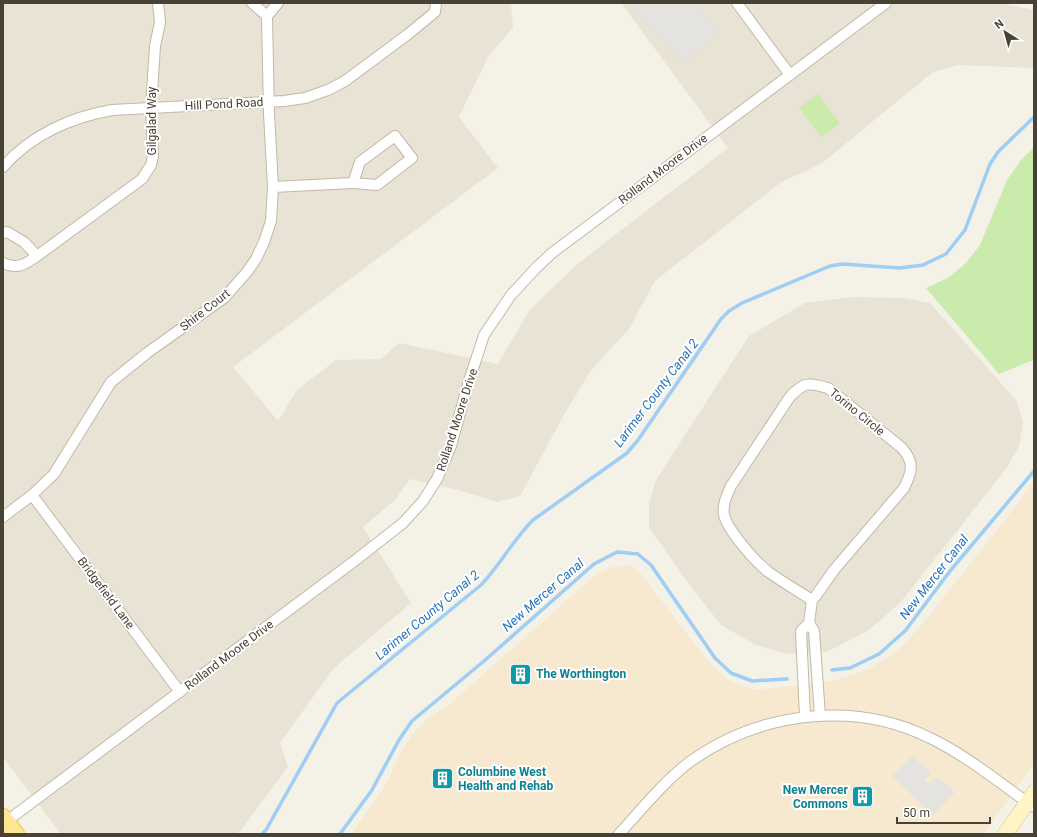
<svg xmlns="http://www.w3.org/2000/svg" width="1037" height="837" viewBox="0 0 1037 837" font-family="Roboto,sans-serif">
<rect width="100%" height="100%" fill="#f4f1e6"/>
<g fill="#e8e3d4">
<polygon points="3,3 166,3 169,5 169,3 513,3 511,6 513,28 488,57 459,117 498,168 233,367 278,421 297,390 336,360 381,359 399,343 498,364 529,311 576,265 728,148 621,3 999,3 1034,10 1034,68 958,65 933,72 822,163 780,183 655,281 629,329 591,370 565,413 520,496 497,502 459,490 410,479 395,500 363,527 411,603 333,669 280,743 288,767 241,830 235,834 61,834 3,757"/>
<polygon points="854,297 904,298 930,303 1016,400 1023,421 1019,446 1006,469 899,604 869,630 827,652 789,654 756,645 721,625 685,579 649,527 649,504 656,480 749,336 805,303"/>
</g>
<polygon fill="#f7e9d0" points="1034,481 1034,763 984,834 351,834 387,783 401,751 415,731 431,716 451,703 594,576 612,567 628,565 638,570 708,661 728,680 754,690 833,681 869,669 897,651 919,628 1004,521"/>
<g fill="#cbebac">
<polygon points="818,94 840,123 821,137 799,108"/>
<polygon points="1034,147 1034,361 1031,361 999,374 926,288 948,278 966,263 980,245 1007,180 1021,160"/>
</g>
<g fill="#e5e3df">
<polygon points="628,3 708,3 701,10 718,33 682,62 662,35 654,38"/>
<polygon points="912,756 931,773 924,781 928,783 932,782 937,777 955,792 933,815 892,776"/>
</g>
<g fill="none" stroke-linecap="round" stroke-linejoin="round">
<g stroke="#9ecdf5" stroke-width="3.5">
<polyline points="832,670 850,668 879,654 905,631 950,571 1034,471"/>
<path d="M262,834L266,830L337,703L481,585C500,565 513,540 533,520L627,453L638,440L721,319L729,311L742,303L830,266L842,264L900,268L923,265L946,254L965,230L990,164L998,152L1034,117"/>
<polyline points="340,834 372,790 399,740 412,721 484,661 594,564 617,552 638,554 651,565 715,658 731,673 752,681 787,679"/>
</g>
<defs>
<g id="street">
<polyline points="252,3 267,16"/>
<polyline points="737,3 790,75"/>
<polygon points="395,136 412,158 377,185 353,183 360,162"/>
<path d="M3,167C31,135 71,117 112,110L284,101L305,98L328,90L345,81L407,35L435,12L436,3"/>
<polyline points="273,187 353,183"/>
<path d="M3,233L7,232L24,242L37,256C26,264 17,270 3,263"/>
<polyline points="37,256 142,179 151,165 153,156 151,108 155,46 160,22 158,3"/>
<polyline points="32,495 180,692"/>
<polyline points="3,517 32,495 54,474 111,382 147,353 224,298 247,272 256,259 264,242 271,221 273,187 269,114 267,16 278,3"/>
<path d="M809,623L812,600L815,597L834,570L904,488C912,472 915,463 902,448L828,388C808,382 803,382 789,398L731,486C727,495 722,505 724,515C728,531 757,564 770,573C784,583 798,591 812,600"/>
<polyline points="805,717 801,631 809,623 814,631 820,716"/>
<polyline points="7,821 357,559 403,523 423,501 437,479 451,446 468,384 484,335 511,295 536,268 552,253 886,3"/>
<path d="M619,834C642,809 664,781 691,761C760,712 854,700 930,738C966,755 1001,784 1034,807"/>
</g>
<polyline id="secondary" points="1005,834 1034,793"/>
<polyline id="primary" points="3,817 16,834"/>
</defs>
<use href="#street" stroke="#c0b9a8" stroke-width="12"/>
<use href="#secondary" stroke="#d7c893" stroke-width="16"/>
<use href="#primary" stroke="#ebc85d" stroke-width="18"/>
<use href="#street" stroke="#fff" stroke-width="10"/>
<use href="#secondary" stroke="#fff4c5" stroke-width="15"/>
<use href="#primary" stroke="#ffe694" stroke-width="16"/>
</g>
<defs>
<symbol id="building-square" viewBox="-11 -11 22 22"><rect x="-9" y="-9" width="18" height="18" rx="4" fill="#0f9aa8" stroke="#fff"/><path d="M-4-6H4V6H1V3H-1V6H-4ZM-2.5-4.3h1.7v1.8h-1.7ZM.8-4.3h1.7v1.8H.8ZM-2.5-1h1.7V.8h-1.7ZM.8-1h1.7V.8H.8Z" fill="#fff"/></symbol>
</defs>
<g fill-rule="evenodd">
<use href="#building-square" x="508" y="662" width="25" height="25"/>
<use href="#building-square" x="430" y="766" width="25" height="25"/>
<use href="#building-square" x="850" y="784" width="25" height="25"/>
</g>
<g text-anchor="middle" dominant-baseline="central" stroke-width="4" stroke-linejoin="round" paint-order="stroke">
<g font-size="12" fill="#484135" stroke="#fff">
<text transform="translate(224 104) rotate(-3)">Hill Pond Road</text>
<text transform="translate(152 121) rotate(-90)">Gilgalad Way</text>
<text transform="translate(663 169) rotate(-37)">Rolland Moore Drive</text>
<text transform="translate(205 310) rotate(-38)">Shire Court</text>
<text transform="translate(857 412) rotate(39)">Torino Circle</text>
<text transform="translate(457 420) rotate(-72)">Rolland Moore Drive</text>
<text transform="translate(106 593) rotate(53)">Bridgefield Lane</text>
<text transform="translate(229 655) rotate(-37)">Rolland Moore Drive</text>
</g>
<g font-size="12" font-weight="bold" fill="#0d838f" stroke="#fff" text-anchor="start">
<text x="536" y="674">The Worthington</text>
<text x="458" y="772">Columbine West<tspan x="458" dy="14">Health and Rehab</tspan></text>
<text x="848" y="790" text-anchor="end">New Mercer<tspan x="848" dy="14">Commons</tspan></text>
</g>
<g font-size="13" font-style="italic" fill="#2774bb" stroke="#fff">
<text transform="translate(656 393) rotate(-53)">Larimer County Canal 2</text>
<text transform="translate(934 577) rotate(-52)">New Mercer Canal</text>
<text transform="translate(543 595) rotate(-41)">New Mercer Canal</text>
<text transform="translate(427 615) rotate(-40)">Larimer County Canal 2</text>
</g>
</g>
<rect width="1037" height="837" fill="none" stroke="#484135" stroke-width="8"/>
<g transform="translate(1005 32) rotate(323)" stroke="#ffffff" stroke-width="3" paint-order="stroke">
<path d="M0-3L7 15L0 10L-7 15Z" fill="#484135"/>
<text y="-6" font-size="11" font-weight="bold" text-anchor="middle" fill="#484135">N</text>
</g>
<path d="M897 817v6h93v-6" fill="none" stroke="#484135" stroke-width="2"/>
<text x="903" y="817" font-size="12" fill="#484135" stroke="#ffffff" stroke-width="3" paint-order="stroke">50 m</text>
</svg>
